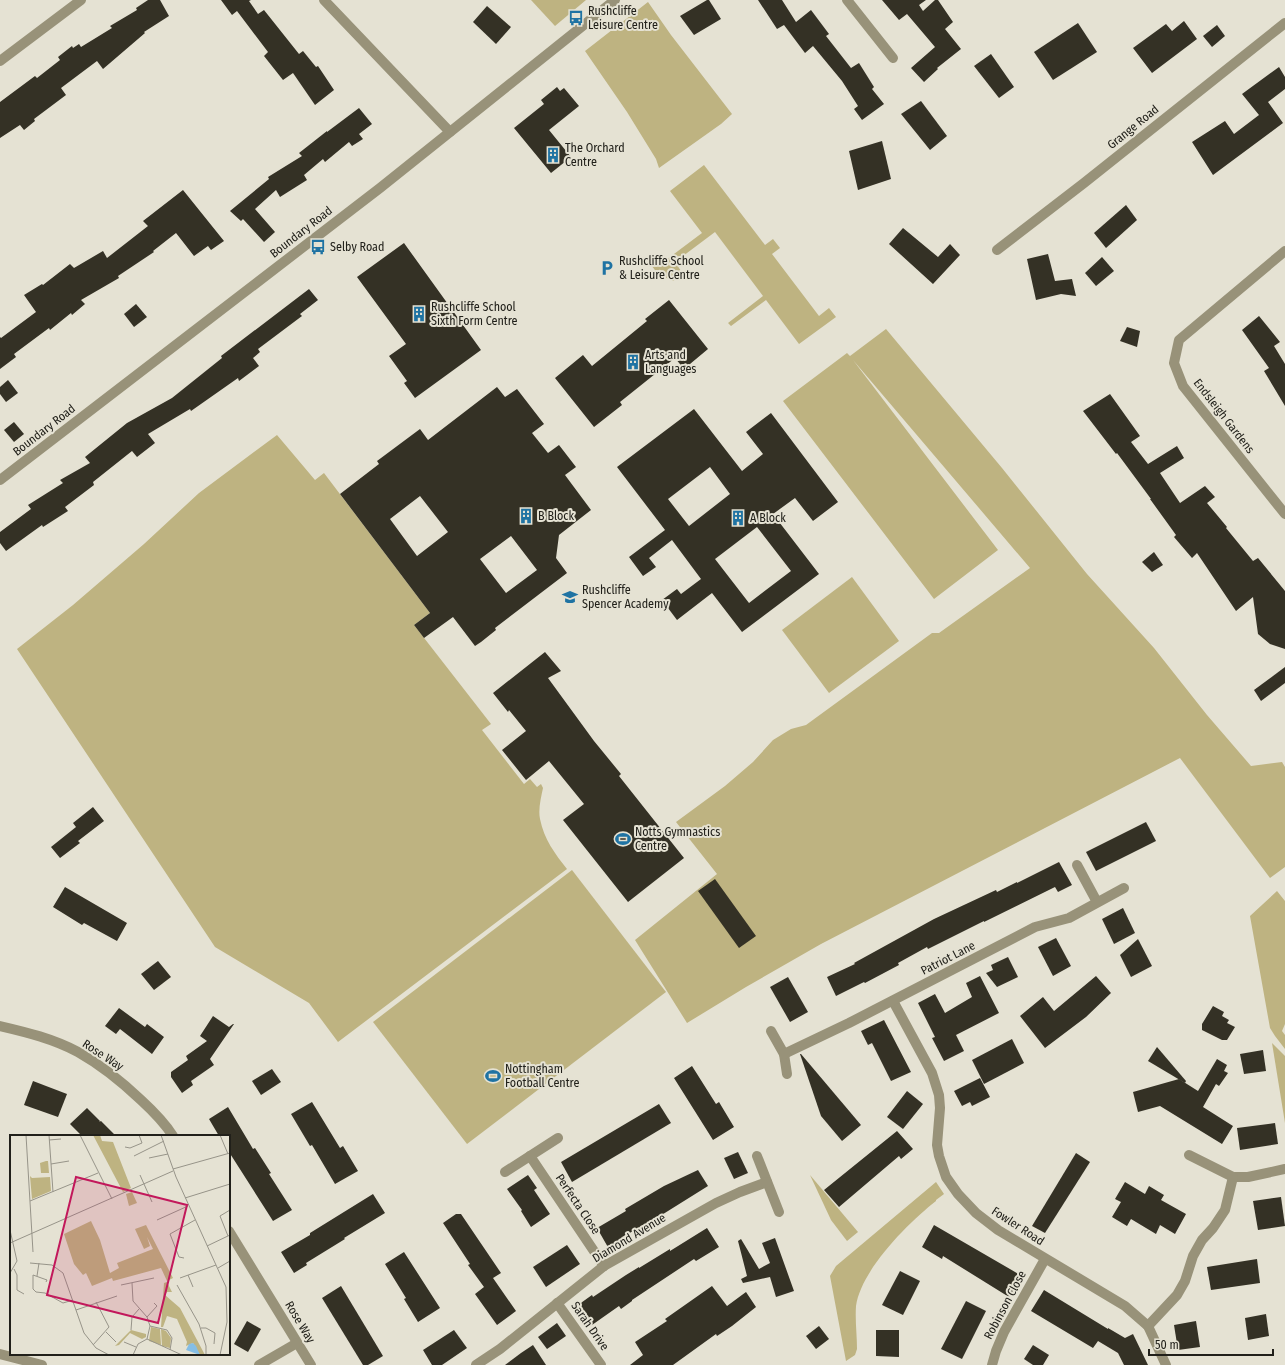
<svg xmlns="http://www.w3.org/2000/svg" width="1285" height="1365" viewBox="0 0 1285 1365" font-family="'Fira Sans Condensed',sans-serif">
<rect width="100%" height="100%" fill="#e5e2d3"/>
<g fill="#beb381">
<polygon points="531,0 586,0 555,26"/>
<polygon points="648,2 671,35 732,114 721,124 659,168 656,159 627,112 585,51"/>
<polygon points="704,165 765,245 773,239 780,248 772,254 819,316 829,308 836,317 799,344 766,300 731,326 728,323 763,296 715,232 675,262 683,274 673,281 658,274 648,261 656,255 662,263 702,233 670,191"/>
<polygon points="886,329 1002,468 1087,574 1154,648 1207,715 1251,766 1282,762 1285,767 1285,867 1270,878 1180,758 821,944 746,987 687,1023 635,940 717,874 676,822 725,786 753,762 773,740 791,729 806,725 932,633 939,633 1030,568 853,360 998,550 934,599 783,401 847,353 850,356"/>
<path d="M277,435L315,480L324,473L430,613L414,625L491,724L482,730L524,784L530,779L537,787L541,784L543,788C541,798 538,809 540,819C544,839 555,854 567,869L338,1042L309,1003L215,947L17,649L73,605L144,544L199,493Z"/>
<polygon points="852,577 899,641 829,693 782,630"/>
<polygon points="572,870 666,992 467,1144 373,1022"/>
<polygon points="1277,891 1285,901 1285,1024 1282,1031 1285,1035 1285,1049 1275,1036 1270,1028 1250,916"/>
<polygon points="1272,1043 1285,1056 1285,1123"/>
<polygon points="810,1175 858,1232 847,1241 831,1220"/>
<path d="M936,1182L944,1194L936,1200V1201C908,1223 861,1270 856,1306C855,1320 857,1335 857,1349L855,1355L846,1361L830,1276L836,1266Z"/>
</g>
<g fill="#343125" fill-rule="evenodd">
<polygon points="148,0 160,0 169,16 144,32 145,33 103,69 97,61 61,88 66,95 34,119 35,121 24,130 20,125 0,138 0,102 35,76 37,78 60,60 58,57 72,46 73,48 79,44 81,47 112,28 110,26 137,10 136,8"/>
<polygon points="221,0 251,0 249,1 258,14 264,10 299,54 303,51 316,67 318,66 334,90 315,105 293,73 283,80 264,56 268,52 237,11 232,15"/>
<polygon points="707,0 709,0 721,19 694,35 680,16"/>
<polygon points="758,0 782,0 796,22 811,10 829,34 826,36 851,68 859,63 874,87 872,89 884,104 862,120 854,109 858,106 842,81 813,46 805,53 784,25 777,29"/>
<polygon points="882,0 926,0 919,5 923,11 935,0 938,0 953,22 945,29 961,49 937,68 938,69 924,82 911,68 935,47 907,14 899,20"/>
<polygon points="487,6 511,27 496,44 473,22"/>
<polygon points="1184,21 1197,39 1152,73 1133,48 1166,24 1172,31"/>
<polygon points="1078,23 1097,52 1053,80 1034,52"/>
<polygon points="1217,25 1225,36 1212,47 1203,36"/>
<polygon points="991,54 1014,87 999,98 974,66"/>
<polygon points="1279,67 1285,77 1285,89 1268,102 1283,123 1213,175 1192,142 1225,121 1234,134 1259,115 1242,94"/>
<polygon points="557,87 560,91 564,88 579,106 549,130 571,157 551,173 514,128 544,104 541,100"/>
<polygon points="921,101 947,136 930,150 901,114"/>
<polygon points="359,108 372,124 359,134 363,139 352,146 349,142 325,162 323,159 304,175 307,180 280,197 276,190 255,209 275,232 264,242 243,219 241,221 230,211 269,179 268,177 302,156 299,153 327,131 327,132"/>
<polygon points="882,141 891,179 858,190 849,151"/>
<polygon points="183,190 224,241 211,250 208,246 194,256 176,233 153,251 154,252 118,276 119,278 81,300 85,304 72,315 71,313 50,330 49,328 14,354 16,357 0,369 0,337 1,338 36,312 24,295 42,284 43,285 70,264 74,268 103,251 107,258 148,226 143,221"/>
<polygon points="1126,205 1137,220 1106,248 1094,233"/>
<polygon points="903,228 938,257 950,244 960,255 933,284 889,244"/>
<polygon points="404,243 481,350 415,398 404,383 407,381 389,356 406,344 357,277"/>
<polygon points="1048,254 1055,281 1072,279 1076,296 1061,294 1036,300 1027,259"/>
<polygon points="1102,257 1114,271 1096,286 1085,273"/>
<polygon points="309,289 318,300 300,314 302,316 258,349 260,352 253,358 259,366 239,381 238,378 191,411 190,409 148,434 155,443 137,457 132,451 93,482 94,485 65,507 68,511 43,527 42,525 6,551 0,543 0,532 31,509 28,505 63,483 60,480 90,463 85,457 127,423 172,398 222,358 221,356"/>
<polygon points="669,300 708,349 684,369 675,358 620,402 622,405 594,427 555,378 583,355 592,366 647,321 645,319"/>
<polygon points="136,304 147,317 134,327 124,314"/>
<polygon points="1259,316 1280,342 1274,346 1285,364 1285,406 1264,371 1269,368 1242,330"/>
<polygon points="1127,327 1140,331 1137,347 1120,341"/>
<polygon points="8,380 18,393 6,402 0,394 0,387"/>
<path d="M497,387L505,397L517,389L544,424L532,433L548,453L559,445L576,467L565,475L591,510L559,535L556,558L567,573L495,628L496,630L481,642L475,646L453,617L424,638L414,625L430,613L340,494L379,464L377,461L420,429L428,440ZM420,496L448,532L417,556L390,519ZM511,536L537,570L506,593L480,559Z"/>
<polygon points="1110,394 1140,436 1131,442 1148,464 1177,446 1184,458 1160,473 1180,503 1205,486 1215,497 1207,503 1227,527 1226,528 1253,561 1258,558 1285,591 1285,649 1270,644 1258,634 1253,597 1236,611 1197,553 1192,558 1174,537 1176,535 1150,499 1151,499 1117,453 1116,454 1083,411"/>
<path d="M694,409L742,471L763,454L746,432L771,413L838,502L813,521L795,498L773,514L819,574L742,632L712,593L677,620L662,600L677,589L681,594L701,579L672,540L649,558L656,567L643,576L629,557L665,530L617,467ZM710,467L730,494L689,526L668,499ZM757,527L791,571L749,603L715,559Z"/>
<polygon points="14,422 24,434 14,442 4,430"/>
<polygon points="1154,552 1163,565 1152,572 1142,562"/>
<polygon points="545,652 561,671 548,678 594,741 621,774 619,776 684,858 628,902 563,820 584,804 549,761 526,780 502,750 526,731 509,710 508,712 493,693"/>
<polygon points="1285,667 1285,683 1261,701 1254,690"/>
<polygon points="93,807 104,821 78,841 80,843 60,858 51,847 76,827 73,823"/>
<polygon points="1146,822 1156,841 1096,871 1086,852"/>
<polygon points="1059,862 1072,885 1058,892 1055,887 984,922 984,921 928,949 927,947 898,963 899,965 865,983 864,982 836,996 827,977 855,964 854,963 934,919 996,890 997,892 1017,882 1017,883"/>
<polygon points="715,879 756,936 739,948 698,891"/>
<polygon points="65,887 127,923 117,941 84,923 82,925 53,907"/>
<polygon points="1123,908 1135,933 1114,944 1102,919"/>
<polygon points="1056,938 1071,966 1053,976 1038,947"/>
<polygon points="1138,939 1152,966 1131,977 1120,955"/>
<polygon points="1008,957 1018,977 997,987 986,973 993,970 991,965"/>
<polygon points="158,961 171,977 154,990 141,974"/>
<polygon points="980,976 999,1013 956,1035 964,1051 944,1061 932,1038 935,1037 918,1003 935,994 945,1013 972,997 966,983"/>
<polygon points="1096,976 1111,993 1086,1017 1045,1048 1020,1016 1043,997 1054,1011"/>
<polygon points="788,977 808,1012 790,1022 770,987"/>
<polygon points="1213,1006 1224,1012 1222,1016 1229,1020 1227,1023 1235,1027 1227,1040 1222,1040 1202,1030 1202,1024"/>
<polygon points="119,1008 145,1027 147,1024 164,1037 152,1054 120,1029 116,1034 105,1026"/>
<polygon points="213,1016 229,1027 233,1024 234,1024 210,1059 214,1065 191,1081 193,1085 182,1093 171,1077 171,1072 188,1060 186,1056 207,1041 200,1036"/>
<polygon points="884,1020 911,1072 891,1081 872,1043 868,1045 861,1031"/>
<polygon points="1012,1039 1024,1063 984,1084 972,1060"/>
<polygon points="1157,1047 1186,1081 1185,1083 1148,1061"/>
<polygon points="1263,1050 1266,1071 1244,1074 1240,1054"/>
<polygon points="800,1054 801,1054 861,1125 842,1141 821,1116"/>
<polygon points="1217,1059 1227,1065 1224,1071 1228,1073 1219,1086 1216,1084 1203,1107 1233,1126 1222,1144 1160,1106 1138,1112 1133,1092 1179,1079 1198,1091"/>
<polygon points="692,1066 716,1104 719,1102 734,1127 713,1140 674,1078"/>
<polygon points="272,1069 281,1082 261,1095 252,1081"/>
<polygon points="980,1078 990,1097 972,1106 970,1102 962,1106 954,1091"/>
<polygon points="33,1081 67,1094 58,1117 24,1105"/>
<polygon points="907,1091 923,1104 903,1129 887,1117"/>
<polygon points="312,1102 340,1148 343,1146 358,1171 335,1184 312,1145 310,1146 291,1114"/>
<polygon points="659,1104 671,1123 572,1182 561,1162"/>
<polygon points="228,1107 253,1149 255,1148 271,1173 269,1174 292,1210 273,1221 229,1152 229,1136 219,1136 209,1119"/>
<polygon points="87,1108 100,1121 99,1122 101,1121 116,1136 79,1136 81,1135 70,1124"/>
<polygon points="1275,1123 1278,1144 1240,1150 1237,1128"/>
<polygon points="897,1131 913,1149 901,1159 899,1156 839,1207 824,1190"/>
<polygon points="738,1152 748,1173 734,1179 724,1158"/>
<polygon points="1076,1153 1090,1162 1045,1233 1032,1226"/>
<polygon points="698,1170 708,1186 652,1221 622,1237 624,1240 609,1249 597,1228 626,1211 625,1209 664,1186"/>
<polygon points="528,1175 537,1188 534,1190 550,1214 531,1227 521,1211 522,1210 507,1189"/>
<polygon points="1125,1182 1145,1194 1149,1186 1164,1195 1161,1200 1186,1214 1175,1234 1160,1225 1156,1234 1131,1219 1127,1226 1112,1217 1121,1202 1115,1199"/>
<polygon points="373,1194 385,1213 344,1238 345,1239 306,1263 307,1265 294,1273 281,1252 310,1235 310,1233"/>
<polygon points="1281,1197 1285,1226 1258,1230 1253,1201"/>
<polygon points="456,1214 461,1214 501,1273 493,1278 516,1311 497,1325 475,1294 484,1287 468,1265 470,1264 443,1223"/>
<polygon points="934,1225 1022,1276 1009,1297 943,1256 942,1259 922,1247"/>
<polygon points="707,1228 719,1247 696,1261 694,1259 632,1300 632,1301 621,1309 619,1306 592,1325 578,1305 592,1295 593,1297 626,1275 639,1267 639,1268 670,1249 670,1251"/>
<polygon points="775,1238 794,1291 776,1297 770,1277 743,1283 741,1279 747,1276 738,1241 741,1239 759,1269 770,1263 762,1243"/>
<polygon points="567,1245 580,1264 546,1287 533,1267"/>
<polygon points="404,1252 440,1308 418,1322 404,1299 406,1298 385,1264"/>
<polygon points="1257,1259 1260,1283 1211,1290 1207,1267"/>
<polygon points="900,1271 920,1281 903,1315 882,1305"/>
<polygon points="341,1286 383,1356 368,1365 363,1365 322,1298"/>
<polygon points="712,1286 727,1306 746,1292 756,1307 732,1326 717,1336 716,1334 673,1365 630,1365 643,1355 635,1342 667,1321 665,1319"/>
<polygon points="1044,1290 1108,1329 1108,1328 1125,1338 1133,1334 1148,1365 1124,1365 1118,1353 1098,1341 1093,1348 1031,1311"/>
<polygon points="966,1301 986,1311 962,1359 941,1349"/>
<polygon points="1266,1314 1269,1336 1248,1340 1245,1318"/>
<polygon points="247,1321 261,1329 248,1352 234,1344"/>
<polygon points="1196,1321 1200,1347 1178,1350 1174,1325"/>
<polygon points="557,1323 566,1336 547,1349 538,1337"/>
<polygon points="819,1326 829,1339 816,1349 806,1336"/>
<polygon points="454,1330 467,1348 442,1365 432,1365 423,1350"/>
<polygon points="876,1330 899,1330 899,1357 876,1356"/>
<polygon points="533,1345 546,1365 505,1365 521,1353"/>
<polygon points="1033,1345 1049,1355 1043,1365 1033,1365 1024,1359"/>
</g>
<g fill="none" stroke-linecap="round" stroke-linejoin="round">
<g stroke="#989279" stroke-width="10">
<polyline points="324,0 450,132"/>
<polyline points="847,0 893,58"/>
<polyline points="0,61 81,0"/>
<polyline points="997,250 1084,183 1285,23"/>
<polyline points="1285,251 1179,340 1174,363 1183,386 1285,514"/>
<polyline points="1077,865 1097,902"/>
<polyline points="893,1001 932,1073 939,1095 940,1108 937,1145 939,1156 946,1177 958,1194 976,1213 998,1230 1125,1306 1148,1326 1166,1365"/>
<path d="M0,1026C26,1032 54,1039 78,1052C101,1065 122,1082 141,1100C153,1111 164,1122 173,1136"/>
<polyline points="771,1031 784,1054 787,1074"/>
<polyline points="784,1054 849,1023 1035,927 1069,918 1124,888"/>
<polyline points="530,1156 604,1266"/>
<polyline points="757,1156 779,1212"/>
<polyline points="505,1172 558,1138"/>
<polyline points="1233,1177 1248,1177 1285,1169"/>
<polyline points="229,1231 311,1365"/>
<polyline points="557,1303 601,1365"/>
<polyline points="1148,1326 1177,1295 1185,1281 1193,1256 1202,1240 1213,1228 1225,1210 1233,1177 1189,1155"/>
<polyline points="0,1354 42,1365"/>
<polyline points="259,1365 297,1343"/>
<polyline points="476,1365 500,1349 604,1266 716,1203 740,1192 767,1182"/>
<polyline points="992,1365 996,1351 1004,1332 1045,1259"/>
</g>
<polyline stroke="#989279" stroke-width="10" points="0,480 380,188 615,0"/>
</g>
<defs>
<symbol id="bus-bare" viewBox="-9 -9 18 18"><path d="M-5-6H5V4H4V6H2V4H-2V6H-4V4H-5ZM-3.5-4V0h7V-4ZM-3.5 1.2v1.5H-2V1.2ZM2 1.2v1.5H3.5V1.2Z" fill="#1f73a3" stroke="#e5e2d3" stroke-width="2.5" paint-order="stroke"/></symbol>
<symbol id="building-bare" viewBox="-9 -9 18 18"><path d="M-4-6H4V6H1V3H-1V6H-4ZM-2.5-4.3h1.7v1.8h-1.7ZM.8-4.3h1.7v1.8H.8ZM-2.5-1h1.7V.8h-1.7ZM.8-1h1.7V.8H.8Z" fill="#1f73a3" stroke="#e5e2d3" stroke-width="2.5" paint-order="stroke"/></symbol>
<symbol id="parking-bare" viewBox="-9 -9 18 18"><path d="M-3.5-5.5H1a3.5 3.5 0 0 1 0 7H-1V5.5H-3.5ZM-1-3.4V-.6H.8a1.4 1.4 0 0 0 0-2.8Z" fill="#1f73a3" stroke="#e5e2d3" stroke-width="2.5" paint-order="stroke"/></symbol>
<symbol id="school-bare" viewBox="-9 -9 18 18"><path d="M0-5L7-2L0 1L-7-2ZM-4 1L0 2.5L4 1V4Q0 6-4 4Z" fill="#1f73a3" stroke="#e5e2d3" stroke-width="2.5" paint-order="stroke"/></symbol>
<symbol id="stadium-bare" viewBox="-9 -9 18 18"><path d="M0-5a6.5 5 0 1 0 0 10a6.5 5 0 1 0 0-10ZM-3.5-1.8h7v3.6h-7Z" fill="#1f73a3" stroke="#e5e2d3" stroke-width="2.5" paint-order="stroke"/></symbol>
</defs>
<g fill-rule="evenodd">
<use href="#bus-bare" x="565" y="7" width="22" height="22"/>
<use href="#building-bare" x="542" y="144" width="22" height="22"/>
<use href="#bus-bare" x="307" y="236" width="22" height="22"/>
<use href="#parking-bare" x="596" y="257" width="22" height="22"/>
<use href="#building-bare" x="408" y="303" width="22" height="22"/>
<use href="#building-bare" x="622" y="351" width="22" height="22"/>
<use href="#building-bare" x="515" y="505" width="22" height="22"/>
<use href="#building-bare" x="727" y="507" width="22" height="22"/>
<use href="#school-bare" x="559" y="586" width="22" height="22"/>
<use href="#stadium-bare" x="612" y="828" width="22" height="22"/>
<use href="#stadium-bare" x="482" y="1065" width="22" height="22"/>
</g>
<g text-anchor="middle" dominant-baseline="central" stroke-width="4" stroke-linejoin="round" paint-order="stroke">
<g font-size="12" fill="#21201a" stroke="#e5e2d3" text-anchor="start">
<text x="588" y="11">Rushcliffe<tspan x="588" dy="14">Leisure Centre</tspan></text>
<text x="565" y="148">The Orchard<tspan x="565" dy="14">Centre</tspan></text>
<text x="330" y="247">Selby Road</text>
<text x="619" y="261">Rushcliffe School<tspan x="619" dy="14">&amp; Leisure Centre</tspan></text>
<text x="431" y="307">Rushcliffe School<tspan x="431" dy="14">Sixth Form Centre</tspan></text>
<text x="645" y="355">Arts and<tspan x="645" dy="14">Languages</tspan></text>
<text x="538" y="516">B Block</text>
<text x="750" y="518">A Block</text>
<text x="582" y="590">Rushcliffe<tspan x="582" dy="14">Spencer Academy</tspan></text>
<text x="635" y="832">Notts Gymnastics<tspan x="635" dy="14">Centre</tspan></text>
<text x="505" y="1069">Nottingham<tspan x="505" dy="14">Football Centre</tspan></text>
</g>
<g font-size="12" fill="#21201a" stroke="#e5e2d3">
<text transform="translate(1133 127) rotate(-39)">Grange Road</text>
<text transform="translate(301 232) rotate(-38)">Boundary Road</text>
<text transform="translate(1224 416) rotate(52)">Endsleigh Gardens</text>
<text transform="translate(44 430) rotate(-38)">Boundary Road</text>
<text transform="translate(948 958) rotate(-27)">Patriot Lane</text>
<text transform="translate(103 1055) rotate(33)">Rose Way</text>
<text transform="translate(578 1204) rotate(56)">Perfecta Close</text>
<text transform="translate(1018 1226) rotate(33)">Fowler Road</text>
<text transform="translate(629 1238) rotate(-31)">Diamond Avenue</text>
<text transform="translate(1005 1305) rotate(-62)">Robinson Close</text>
<text transform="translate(300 1322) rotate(59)">Rose Way</text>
<text transform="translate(590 1326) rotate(55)">Sarah Drive</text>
</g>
</g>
<g transform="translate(10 1135)">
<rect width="220" height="220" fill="#e5e2d3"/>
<path d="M83,0H90L92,6L103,7L121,53L113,57ZM36,26H38L39,38H31L30,28ZM20,41L22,43L40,42L41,56L22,64ZM122,57L127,68L119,71L116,59ZM81,86L90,105L100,138L109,133L107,128L143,114L137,102L140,111L134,114L125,94L136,90L163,143L157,146L151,133L103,146L102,143L82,151L76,138L73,140L64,129L54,99ZM157,147L162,157H157L155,160L170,173L195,220H190L183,208L176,211L177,207L167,184L157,181L153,192H151L154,148ZM141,192L150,194L151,210L139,206ZM151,194L156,196L161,203L160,213L152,211ZM121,195L136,199V202L132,204L120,198L109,210L105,211Z" fill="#beb381"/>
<path d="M183,208L186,211L190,220L176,215L179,209Z" fill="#85bee5"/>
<path fill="none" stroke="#979489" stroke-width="1" d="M16,0L23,117M39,0L43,57M70,0L102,64M151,0L166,42L216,152L217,187L210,220M210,0L218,19M39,5L51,4M115,12L120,13L132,8L129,0M124,21L154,6M139,23L158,19M41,29L59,26M163,34L220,18M130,40L142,67M175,63L220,49M20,66L88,38M147,85L178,71M0,95L7,126L0,138M218,101L210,81L220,75M0,108L163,36M197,111L220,100M174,123L169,122L160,99L185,85M20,128L42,130L53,138L74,198L86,213L99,220M208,133L220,126M4,134L7,140V155L14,159M178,140L183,152M27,141L29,128M170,143L206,130M36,147L37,145L23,140V154L26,157L35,158L53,168L63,165M122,148L123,166L137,182L140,191M111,150L144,143M167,150L189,189L196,211V220M66,175L107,161M137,182L147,171L144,168M191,193H196L205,198L204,209M121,195L122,182L129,174M96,197L106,207M137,204L140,191L157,195L162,203L160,215M137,204L172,220M114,207L126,212M83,210L99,192L86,167M123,220L128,209L137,204"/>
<path fill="#c2185b" fill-opacity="0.15" stroke="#c2185b" stroke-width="2" d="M66,42L177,70L148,188L37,160Z"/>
<rect width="220" height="220" fill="none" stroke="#21201a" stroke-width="2"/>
</g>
<path d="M1149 1349v6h124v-6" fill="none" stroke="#21201a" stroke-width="2"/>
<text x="1155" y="1349" font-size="12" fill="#21201a" stroke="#e5e2d3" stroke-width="3" paint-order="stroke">50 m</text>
</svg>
